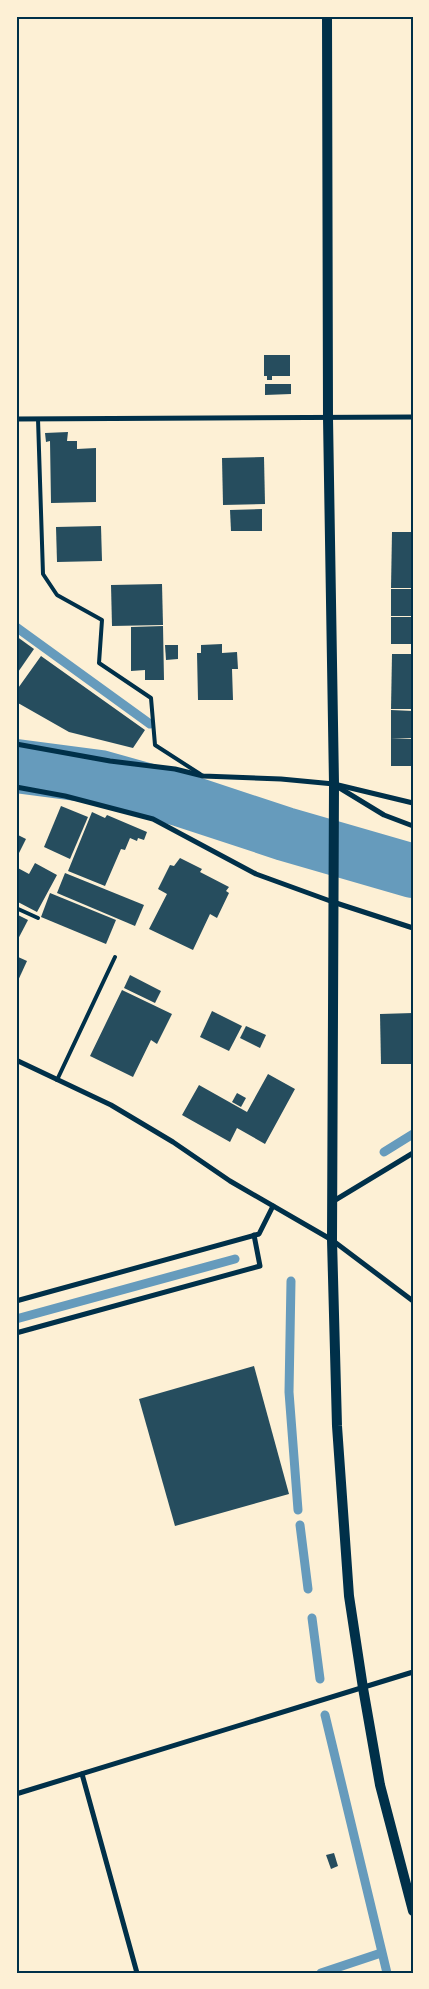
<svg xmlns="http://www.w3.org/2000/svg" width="429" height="1989" viewBox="0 0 429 1989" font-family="'IBM Plex Sans',sans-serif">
<rect width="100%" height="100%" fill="#fdf0d5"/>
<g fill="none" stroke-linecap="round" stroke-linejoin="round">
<g stroke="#669bbc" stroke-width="9">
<polyline points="16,627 150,724"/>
<polyline points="384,1152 413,1134"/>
<polyline points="291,1281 289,1392 298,1510"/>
<polyline points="16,1319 235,1259"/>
<polyline points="300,1525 308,1589"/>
<polyline points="312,1618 320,1679"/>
<polyline points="325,1715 387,1973"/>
<polyline points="321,1973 381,1953"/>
</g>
<polyline stroke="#669bbc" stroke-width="54" points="16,766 100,777 182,800 285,834 413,871"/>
</g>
<g fill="#264d5e">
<polygon points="264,355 290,355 290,376 272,376 272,380 267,380 267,376 264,376"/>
<polygon points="265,384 291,384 291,394 265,395"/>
<polygon points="68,432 67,441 77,441 77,449 96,448 96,502 51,503 50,441 46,442 45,433"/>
<polygon points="264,457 265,504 223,505 222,458"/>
<polygon points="262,509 262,531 231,531 230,510"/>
<polygon points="101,526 102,561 57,562 56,527"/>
<polygon points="392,532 413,532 413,588 391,588"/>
<polygon points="162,584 163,625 112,626 111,585"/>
<rect x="391" y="589" width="22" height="27"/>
<rect x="391" y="617" width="22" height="27"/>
<polygon points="163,626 164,680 145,680 145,670 131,671 131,627"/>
<polygon points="16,636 34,649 16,675"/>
<polygon points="222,644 222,653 237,652 238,669 232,669 233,700 198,700 197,653 201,653 201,645"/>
<polygon points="165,645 178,645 178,659 166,660"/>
<polygon points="392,654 413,654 413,709 391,709"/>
<polygon points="41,656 145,730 133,748 69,732 18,703 16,705 16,691"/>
<polygon points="391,710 413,711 413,738 391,738"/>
<polygon points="391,738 413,739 413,766 391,766"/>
<polygon points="61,806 88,817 70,859 44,847"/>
<polygon points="92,812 105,818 107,815 147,832 144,840 138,838 137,841 130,838 125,850 121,849 105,886 68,871"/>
<polygon points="16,834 26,839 16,859"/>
<polygon points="180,858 202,869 200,872 229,887 226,891 229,893 217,918 210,914 193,950 149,929 167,894 158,889 170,865 174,866"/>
<polygon points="35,863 57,875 37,912 16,901 16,867 29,874"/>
<polygon points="65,873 144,905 135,926 57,893"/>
<polygon points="50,893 116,920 106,944 41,917"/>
<polygon points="16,914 28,920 16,943"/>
<polygon points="16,956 27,961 16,985"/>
<polygon points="130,975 161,991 155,1003 124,988"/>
<polygon points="122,990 172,1014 157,1044 151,1040 133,1077 90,1056"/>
<polygon points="212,1011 242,1026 229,1051 200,1037"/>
<polygon points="413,1013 413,1064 381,1064 380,1014"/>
<polygon points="246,1026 266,1035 260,1048 240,1038"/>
<polygon points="268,1074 295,1089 265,1144 237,1128 230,1142 182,1115 199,1085 247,1112"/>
<polygon points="237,1093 246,1098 241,1107 232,1102"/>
<polygon points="254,1366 289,1494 175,1526 139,1399"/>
<polygon points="334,1853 338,1866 331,1869 326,1855"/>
</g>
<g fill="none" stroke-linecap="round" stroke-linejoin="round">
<g stroke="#003049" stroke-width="4">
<polyline points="38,419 43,574 57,595 102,620 99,663 151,698 155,745 200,774"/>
<polyline points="16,908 38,918"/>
<polyline points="57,1080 115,957"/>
</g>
<g stroke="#003049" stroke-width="5">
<polyline points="16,419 413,417"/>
<polyline points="16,744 110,761 175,769 203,776 281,779 334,784 413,803"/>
<polyline points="16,787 65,796 153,819 256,874 333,902 413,928"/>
<polyline points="338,787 384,815 413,826"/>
<polyline points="16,1060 111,1105 173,1142 230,1181 332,1240 413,1301"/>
<polyline points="332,1202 413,1153"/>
<polyline points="16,1301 259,1234 273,1206"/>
<polyline points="16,1333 260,1266 254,1235"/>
<polyline points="82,1774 137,1973"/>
<polyline points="16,1794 413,1672"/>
</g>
<polyline stroke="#003049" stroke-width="10" points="327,16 328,418 334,784 332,1240 337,1426 349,1596 363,1688 380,1785 413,1911"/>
</g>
<rect width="429" height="1989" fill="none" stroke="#fdf0d5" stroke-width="35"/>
<rect x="18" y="18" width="394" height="1954" fill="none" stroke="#003049" stroke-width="2"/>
</svg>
